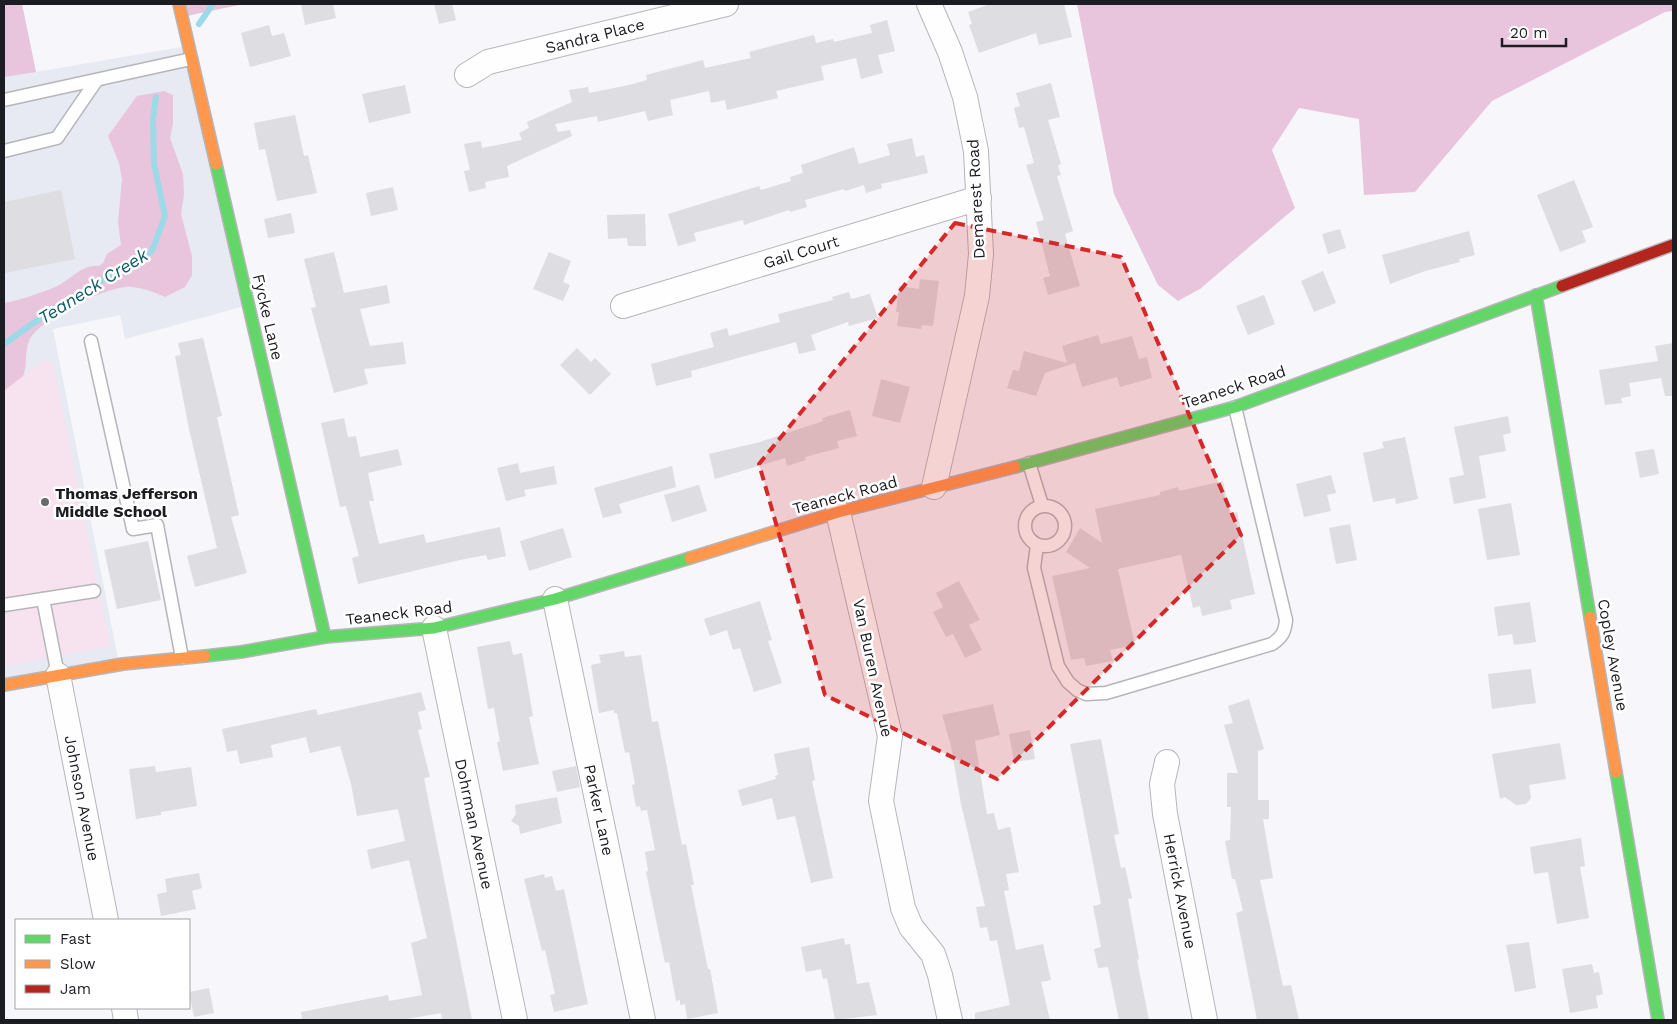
<svg xmlns="http://www.w3.org/2000/svg" width="1677" height="1024" viewBox="0 0 1677 1024" font-family="'Work Sans',sans-serif">
<rect width="100%" height="100%" fill="#f6f6fb"/>
<polygon fill="#e7e9f3" points="4,4 22,4 36,72 188,46 248,305 125,339 120,315 53,329 119,664 4,685"/>
<polygon fill="#f7e2ef" points="44,360 53,363 110,646 4,666 4,391"/>
<g fill="#e8c5dc">
<polygon points="4,4 22,4 36,72 4,77"/>
<polygon points="179,4 244,4 182,17"/>
<polygon points="1077,4 1673,4 1673,11 1665,12 1492,101 1415,192 1364,195 1359,119 1299,108 1272,150 1295,208 1200,289 1178,301 1158,285 1114,194"/>
<path d="M164,91L173,95V124L170,138L183,174L184,194L181,214L192,256V275L185,287L165,297C155,292 142,288 132,287C110,284 41,319 30,339C24,349 28,365 23,376L4,391V303C21,300 37,294 53,288C68,282 83,263 99,266L103,263L107,254L121,245L118,222L122,179L119,163L108,136L137,96Z"/>
</g>
<g fill="none" stroke-linecap="round" stroke-linejoin="round">
<g stroke="#9cdae8" stroke-width="6">
<polyline points="199,24 213,4"/>
<polyline points="4,344 56,307 152,251 165,216 154,164 153,118 156,97"/>
</g>
</g>
<g fill="#dedde1">
<polygon points="301,4 333,4 336,18 305,25"/>
<polygon points="434,4 452,4 456,20 439,24"/>
<polygon points="990,4 1064,4 1072,37 1039,45 1036,33 979,53 969,25 972,24 968,12"/>
<polygon points="887,20 895,51 878,55 883,73 861,79 856,58 821,66 824,80 776,91 778,98 727,110 725,100 711,103 709,91 670,100 673,115 648,121 645,111 598,122 597,116 555,124 558,132 570,130 572,136 507,166 509,177 485,182 486,188 469,192 464,171 470,170 464,144 481,141 482,148 522,140 519,133 529,128 527,122 572,102 569,90 588,87 589,93 629,85 647,80 646,75 703,60 705,68 751,58 749,52 814,35 816,43 833,39 834,42 872,33 870,25"/>
<polygon points="269,25 272,36 284,33 291,56 250,67 241,33"/>
<polygon points="1051,83 1060,117 1048,120 1061,164 1058,165 1061,175 1057,176 1073,231 1065,234 1080,286 1048,295 1043,278 1050,276 1036,222 1044,220 1026,165 1034,163 1024,127 1019,128 1014,108 1020,106 1016,93"/>
<polygon points="405,85 411,113 369,123 362,94"/>
<polygon points="295,115 304,156 308,155 317,193 277,201 265,149 259,150 254,123"/>
<polygon points="912,138 916,157 924,155 928,173 881,184 882,188 866,193 864,185 845,191 844,189 805,200 807,207 790,212 789,210 744,225 743,220 694,233 696,241 678,246 668,214 759,186 761,190 791,181 790,177 803,173 801,165 854,147 859,164 890,155 887,144"/>
<polygon points="1574,180 1593,227 1582,231 1586,242 1560,252 1537,195"/>
<polygon points="393,187 398,210 371,216 366,193"/>
<polygon points="61,190 75,259 4,273 4,202"/>
<polygon points="291,213 295,233 268,238 264,219"/>
<polygon points="645,214 646,246 628,246 627,238 608,239 607,215"/>
<polygon points="1340,229 1346,248 1328,254 1322,234"/>
<polygon points="1469,231 1475,255 1459,259 1460,262 1425,271 1390,284 1382,255"/>
<polygon points="334,252 344,293 387,285 390,303 360,309 370,346 403,342 406,364 364,369 368,384 334,393 311,308 316,307 304,259"/>
<polygon points="549,252 571,261 563,282 570,285 563,301 533,289"/>
<polygon points="1323,271 1336,303 1314,312 1301,281"/>
<polygon points="920,279 939,281 933,326 922,325 921,329 897,326 899,312 896,312 899,286 919,289"/>
<polygon points="849,292 851,299 870,294 878,318 849,326 848,322 811,335 816,350 799,354 796,342 691,371 692,377 656,386 651,364 714,347 710,333 727,328 729,336 772,324 780,322 778,314 833,300 832,297"/>
<polygon points="1264,295 1275,324 1248,335 1236,306"/>
<polygon points="1098,335 1101,344 1132,336 1139,359 1147,357 1152,378 1120,387 1117,377 1082,387 1075,363 1045,373 1036,396 1007,388 1013,370 1019,371 1024,351 1067,363 1062,346"/>
<polygon points="203,338 222,416 217,417 239,515 231,517 247,573 195,587 187,556 217,548 189,429 175,356 181,355 178,343"/>
<polygon points="1673,343 1673,396 1665,396 1661,378 1629,383 1631,396 1621,398 1622,403 1605,405 1599,370 1658,361 1655,346"/>
<polygon points="577,348 591,362 595,358 611,374 590,395 560,365"/>
<polygon points="881,379 910,387 900,423 872,416"/>
<polygon points="850,410 857,436 837,441 839,448 805,457 806,460 787,466 785,458 715,479 709,454 760,442 823,421 822,418"/>
<polygon points="1508,416 1511,433 1503,435 1506,451 1479,456 1486,498 1454,504 1449,478 1464,475 1454,427"/>
<polygon points="344,418 348,437 356,436 360,457 398,449 402,465 368,473 374,501 369,501 379,544 424,534 426,543 500,527 506,556 488,560 486,555 460,560 358,584 352,558 359,556 346,506 340,507 321,423"/>
<polygon points="1405,437 1418,499 1396,504 1395,498 1373,502 1363,453 1384,448 1382,442"/>
<polygon points="1654,449 1659,474 1640,478 1635,452"/>
<polygon points="518,463 520,473 554,466 557,484 524,490 526,496 506,501 497,468"/>
<polygon points="672,466 676,487 619,504 622,513 603,518 594,488"/>
<polygon points="1331,475 1336,493 1327,495 1331,511 1304,517 1296,484"/>
<polygon points="1223,481 1230,513 1237,512 1255,594 1230,600 1232,609 1202,616 1200,606 1193,608 1181,555 1118,569 1135,645 1110,650 1113,661 1086,666 1084,658 1071,660 1052,576 1090,568 1066,552 1080,528 1102,543 1095,509 1160,495 1160,492 1178,487 1179,491"/>
<polygon points="699,485 707,511 672,522 664,495"/>
<polygon points="1511,503 1520,555 1487,560 1478,509"/>
<polygon points="1350,524 1357,560 1336,564 1329,528"/>
<polygon points="563,528 572,557 529,571 520,541"/>
<polygon points="148,541 161,600 117,609 104,550"/>
<polygon points="959,581 980,620 969,625 982,650 965,658 953,634 946,637 933,612 943,607 936,593"/>
<polygon points="760,601 772,640 768,641 782,683 754,692 740,648 733,650 727,630 710,636 704,619"/>
<polygon points="1530,602 1536,642 1514,645 1512,634 1498,636 1494,607"/>
<polygon points="510,641 513,655 522,653 533,716 529,717 539,764 503,771 497,742 500,742 494,708 488,709 477,647"/>
<polygon points="624,651 625,657 641,655 652,722 658,721 682,845 686,844 694,885 691,885 708,969 710,969 718,1013 687,1019 685,1004 680,1005 680,1000 676,1001 669,962 665,963 646,872 648,871 645,852 655,850 647,810 641,811 640,806 636,807 632,785 635,784 629,752 625,753 617,713 614,713 614,710 599,713 591,665 601,663 599,655"/>
<polygon points="1531,669 1536,703 1492,709 1488,674"/>
<polygon points="421,692 426,710 418,712 422,729 418,730 430,777 424,778 472,1020 442,1020 441,1013 401,1020 302,1020 301,1012 388,995 389,1001 422,995 411,943 427,938 409,860 371,869 367,850 405,841 398,809 357,816 351,784 340,746 310,753 306,737 271,745 273,757 240,764 237,750 227,752 222,729 316,709 318,715"/>
<polygon points="1249,699 1264,749 1258,751 1258,800 1269,800 1269,819 1263,819 1273,878 1260,880 1283,986 1291,985 1299,1020 1257,1020 1236,913 1243,911 1235,879 1232,879 1225,841 1230,840 1231,807 1227,807 1227,773 1238,773 1224,725 1233,723 1228,706"/>
<polygon points="993,704 1000,735 975,741 987,814 994,813 998,830 1010,827 1019,872 1006,874 1009,890 1004,891 1016,950 1043,944 1051,980 1041,982 1050,1020 975,1020 975,1013 1010,1005 997,940 990,941 987,927 980,928 976,907 985,906 961,804 951,746 942,715"/>
<polygon points="1030,730 1035,759 1014,762 1009,734"/>
<polygon points="1101,739 1119,834 1114,835 1121,868 1125,867 1132,898 1128,899 1139,959 1137,960 1149,1020 1119,1020 1108,967 1098,968 1094,949 1101,947 1093,906 1101,904 1070,744"/>
<polygon points="1560,743 1566,779 1529,785 1531,798 1526,804 1516,805 1505,797 1500,799 1492,754"/>
<polygon points="809,747 815,780 812,781 833,878 811,883 795,816 777,820 772,798 742,806 738,790 776,779 775,776 778,775 774,754"/>
<polygon points="155,766 156,772 191,767 197,806 161,812 161,815 136,819 129,769"/>
<polygon points="576,766 580,787 557,792 552,771"/>
<polygon points="557,797 562,823 520,834 519,826 511,821 516,814 515,805"/>
<polygon points="1581,838 1585,866 1580,867 1589,918 1557,924 1548,872 1534,874 1530,847"/>
<polygon points="199,873 202,888 192,891 196,909 161,916 157,894 167,892 165,879"/>
<polygon points="544,874 545,878 552,876 556,891 564,889 588,1004 554,1012 550,995 555,994 545,950 542,951 524,879"/>
<polygon points="844,938 845,945 850,944 857,984 869,982 877,1015 835,1020 827,978 823,979 821,969 806,972 801,947"/>
<polygon points="1529,942 1536,988 1515,992 1506,945"/>
<polygon points="1592,964 1594,973 1599,972 1603,994 1596,996 1598,1008 1570,1013 1562,969"/>
<polygon points="209,988 214,1013 194,1017 189,992"/>
</g>
<g fill="none" stroke-linecap="round" stroke-linejoin="round">
<defs>
<g id="lane">
<polyline points="4,100 191,59"/>
<polyline points="4,151 57,138 96,81"/>
<polyline points="91,341 133,529 157,525 182,658"/>
<polyline points="1029,463 1042,505"/>
<circle cx="1045" cy="526" r="20"/>
<path d="M1037,545L1034,568L1058,666L1068,682L1077,690L1086,694L1106,693L1272,644C1282,637 1285,632 1286,620L1235,407"/>
<polyline points="43,599 94,591"/>
<polyline points="4,605 43,599 58,675"/>
</g>
<g id="street">
<polyline points="929,4 950,52 965,97 976,151 981,254 977,296 934,487"/>
<polyline points="467,75 488,62 726,4"/>
<polyline points="623,306 979,198"/>
<polyline points="838,512 890,736 881,801 903,908 911,927 933,954 940,975 950,1020"/>
<polyline points="555,599 643,1020"/>
<polyline points="434,628 515,1020"/>
<polyline points="58,675 106,920"/>
<polyline points="1167,762 1162,784 1165,814 1205,1020"/>
<polyline points="124,1008 126,1020"/>
</g>
<g id="fast">
<polyline points="216,164 325,637"/>
<polyline points="1536,295 1590,617"/>
<polyline points="1015,467 1235,407 1562,286"/>
<polyline points="205,656 241,652 325,637 434,628 555,599 690,558"/>
<polyline points="1616,772 1658,1020"/>
</g>
<g id="slow">
<polyline points="179,4 216,164"/>
<polyline points="690,558 838,512 1015,467"/>
<polyline points="1590,617 1616,772"/>
<polyline points="4,685 123,664 205,656"/>
</g>
<polyline id="jam" points="1562,286 1673,245"/>
</defs>
<use href="#lane" stroke="#b6b6ba" stroke-width="15"/>
<use href="#street" stroke="#b6b6ba" stroke-width="26"/>
<use href="#fast" stroke="#b6b6ba" stroke-width="14"/>
<use href="#slow" stroke="#b6b6ba" stroke-width="14"/>
<use href="#jam" stroke="#b6b6ba" stroke-width="14"/>
<use href="#lane" stroke="#fefefe" stroke-width="12"/>
<use href="#street" stroke="#fefefe" stroke-width="24"/>
<use href="#fast" stroke="#63d668" stroke-width="11"/>
<use href="#slow" stroke="#ff974d" stroke-width="11"/>
<use href="#jam" stroke="#b3261e" stroke-width="11"/>
</g>
<path fill="#d62828" fill-opacity="0.2" stroke="#d62828" stroke-width="4" stroke-dasharray="10 6" stroke-linejoin="round" d="M955,223L1121,257L1241,535L997,779L825,695L759,464Z"/>
<circle fill="#68696e" stroke="#fff" stroke-width="2" cx="45" cy="502" r="5"/>
<g text-anchor="middle" dominant-baseline="central" stroke-width="5" stroke-linejoin="round" paint-order="stroke">
<g font-size="16" fill="#1c1d22" stroke="#fff">
<text transform="translate(595 36) rotate(-14)">Sandra Place</text>
<text transform="translate(976 199) rotate(-93)">Demarest Road</text>
<text transform="translate(801 252) rotate(-17)">Gail Court</text>
<text transform="translate(268 317) rotate(77)">Fycke Lane</text>
<text transform="translate(1234 387) rotate(-18)">Teaneck Road</text>
<text transform="translate(845 495) rotate(-15)">Teaneck Road</text>
<text transform="translate(399 613) rotate(-7)">Teaneck Road</text>
<text transform="translate(1613 655) rotate(80)">Copley Avenue</text>
<text transform="translate(873 668) rotate(78)">Van Buren Avenue</text>
<text transform="translate(82 798) rotate(79)">Johnson Avenue</text>
<text transform="translate(599 810) rotate(78)">Parker Lane</text>
<text transform="translate(474 824) rotate(78)">Dohrman Avenue</text>
<text transform="translate(1180 891) rotate(79)">Herrick Avenue</text>
</g>
<g font-size="16" font-weight="bold" fill="#1c1d22" stroke="#fff" text-anchor="start">
<text x="55" y="493">Thomas Jefferson<tspan x="55" dy="18">Middle School</tspan></text>
</g>
<g font-size="18" font-style="italic" fill="#105d69" stroke="#fff">
<text transform="translate(93 286) rotate(-32)">Teaneck Creek</text>
</g>
</g>
<rect width="1677" height="1024" fill="none" stroke="#1c1d22" stroke-width="10"/>
<rect x="15" y="919" width="175" height="90" fill="#ffffff" stroke="#a4a5a7"/>
<rect x="25" y="935" width="25" height="8" fill="#63d668" stroke="#a4a5a7"/>
<text x="60" y="944" font-size="15" fill="#1c1d22">Fast</text>
<rect x="25" y="960" width="25" height="8" fill="#ff974d" stroke="#a4a5a7"/>
<text x="60" y="969" font-size="15" fill="#1c1d22">Slow</text>
<rect x="25" y="985" width="25" height="8" fill="#b3261e" stroke="#a4a5a7"/>
<text x="60" y="994" font-size="15" fill="#1c1d22">Jam</text>
<path d="M1502 38v8h64v-8" fill="none" stroke="#1c1d22" stroke-width="2.5"/>
<text x="1510" y="38" font-size="15" fill="#1c1d22" stroke="#ffffff" stroke-width="4" paint-order="stroke">20 m</text>
</svg>
